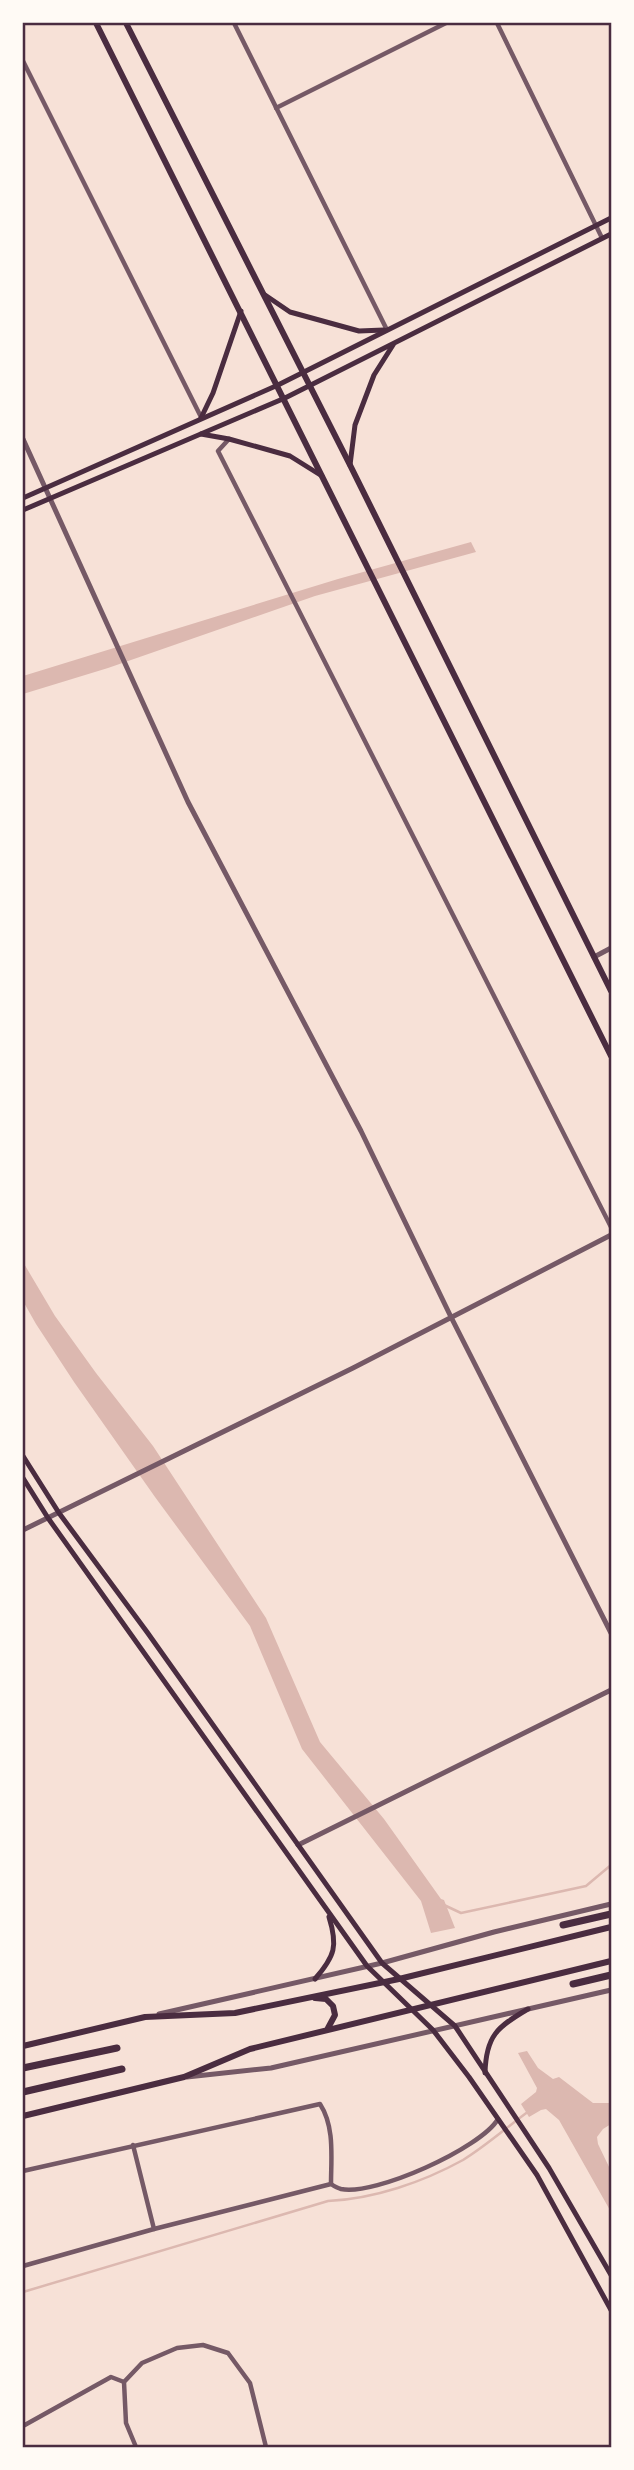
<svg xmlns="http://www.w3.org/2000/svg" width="634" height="2470" viewBox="0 0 634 2470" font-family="Overpass,sans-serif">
<rect width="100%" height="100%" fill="#f7e1d7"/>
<g fill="#dcb8b0">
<polygon points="471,542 476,552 315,596 108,668 23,694 23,676 338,579"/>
<polygon points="23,1262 55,1316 96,1373 153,1446 266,1618 320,1742 384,1819 441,1899 444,1900 455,1928 431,1933 421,1901 302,1749 250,1626 155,1497 74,1382 36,1324 23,1301"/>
<polygon points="527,2051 538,2068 553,2079 559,2077 593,2103 611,2103 611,2124 603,2129 597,2137 598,2144 611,2171 611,2212 559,2120 546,2109 541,2110 529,2117 521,2104 536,2092 537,2088 518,2053"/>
</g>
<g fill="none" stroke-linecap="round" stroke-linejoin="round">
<g stroke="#dcb8b0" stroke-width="2.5">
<polyline points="444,1905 461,1913 586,1886 611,1865"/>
<path d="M23,2292L328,2201C374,2199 423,2182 463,2160C486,2146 507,2127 529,2111"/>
</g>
<g stroke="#755966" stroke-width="4.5">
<polyline points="234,23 387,330"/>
<polyline points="497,23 602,238"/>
<polyline points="23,61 201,417"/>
<polyline points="276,108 446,23"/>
<polyline points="229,439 218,451 611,1227"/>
<polyline points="133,2145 154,2229"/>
<path d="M23,2171L320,2104C335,2127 331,2158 331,2184"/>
<path d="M23,2266L154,2229L331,2184C334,2186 337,2188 341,2189C375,2196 481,2148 498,2119"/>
<polyline points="23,2426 111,2377 124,2382"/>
<polyline points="136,2447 126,2423 124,2382 142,2363 177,2348 203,2345 228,2353 250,2383 266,2447"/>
</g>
<g stroke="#755966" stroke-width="5">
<polyline points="23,439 188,802 361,1131 451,1317 611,1633"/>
<polyline points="594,957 611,948"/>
<polyline points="23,1530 353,1368 611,1235"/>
<polyline points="298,1845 611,1690"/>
<polyline points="159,2014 382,1963 494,1932 611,1904"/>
<polyline points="187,2077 271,2068 611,1990"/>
</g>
<g stroke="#4a2c40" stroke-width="5">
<polyline points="265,295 290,312 359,331 384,330"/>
<polyline points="201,418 213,393 241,311"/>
<polyline points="201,434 229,439 290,456 322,476"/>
<polyline points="350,465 355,425 374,375 393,345"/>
<polyline points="23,498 278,385 611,218"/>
<polyline points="23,510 285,398 611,234"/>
<polyline points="23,1456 59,1513 147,1632 382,1963 455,2026 549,2168 611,2275"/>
<polyline points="23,1478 48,1518 367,1966 433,2030 469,2077 537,2175 611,2310"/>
<path d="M315,1979C335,1956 338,1946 329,1917"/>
<path d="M485,2073C486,2036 497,2027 528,2009"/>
</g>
<g stroke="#4a2c40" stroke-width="6">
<polyline points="96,23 611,1056"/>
<polyline points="126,23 350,465 611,991"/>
<polyline points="315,1998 326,1999 333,2006 335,2015 328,2028"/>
<polyline points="23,2046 145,2017 235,2013 399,1979 611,1927"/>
<polyline points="23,2116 184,2077 250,2049 611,1961"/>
</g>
<g stroke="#4a2c40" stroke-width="7">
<polyline points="563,1925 611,1914"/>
<polyline points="573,1984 611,1975"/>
<polyline points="23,2068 117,2048"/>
<polyline points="23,2092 122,2069"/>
</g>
</g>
<rect width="634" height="2470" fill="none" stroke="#fffaf5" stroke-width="49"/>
<rect x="24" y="24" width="586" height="2422" fill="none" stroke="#4a2c40" stroke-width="2.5"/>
</svg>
